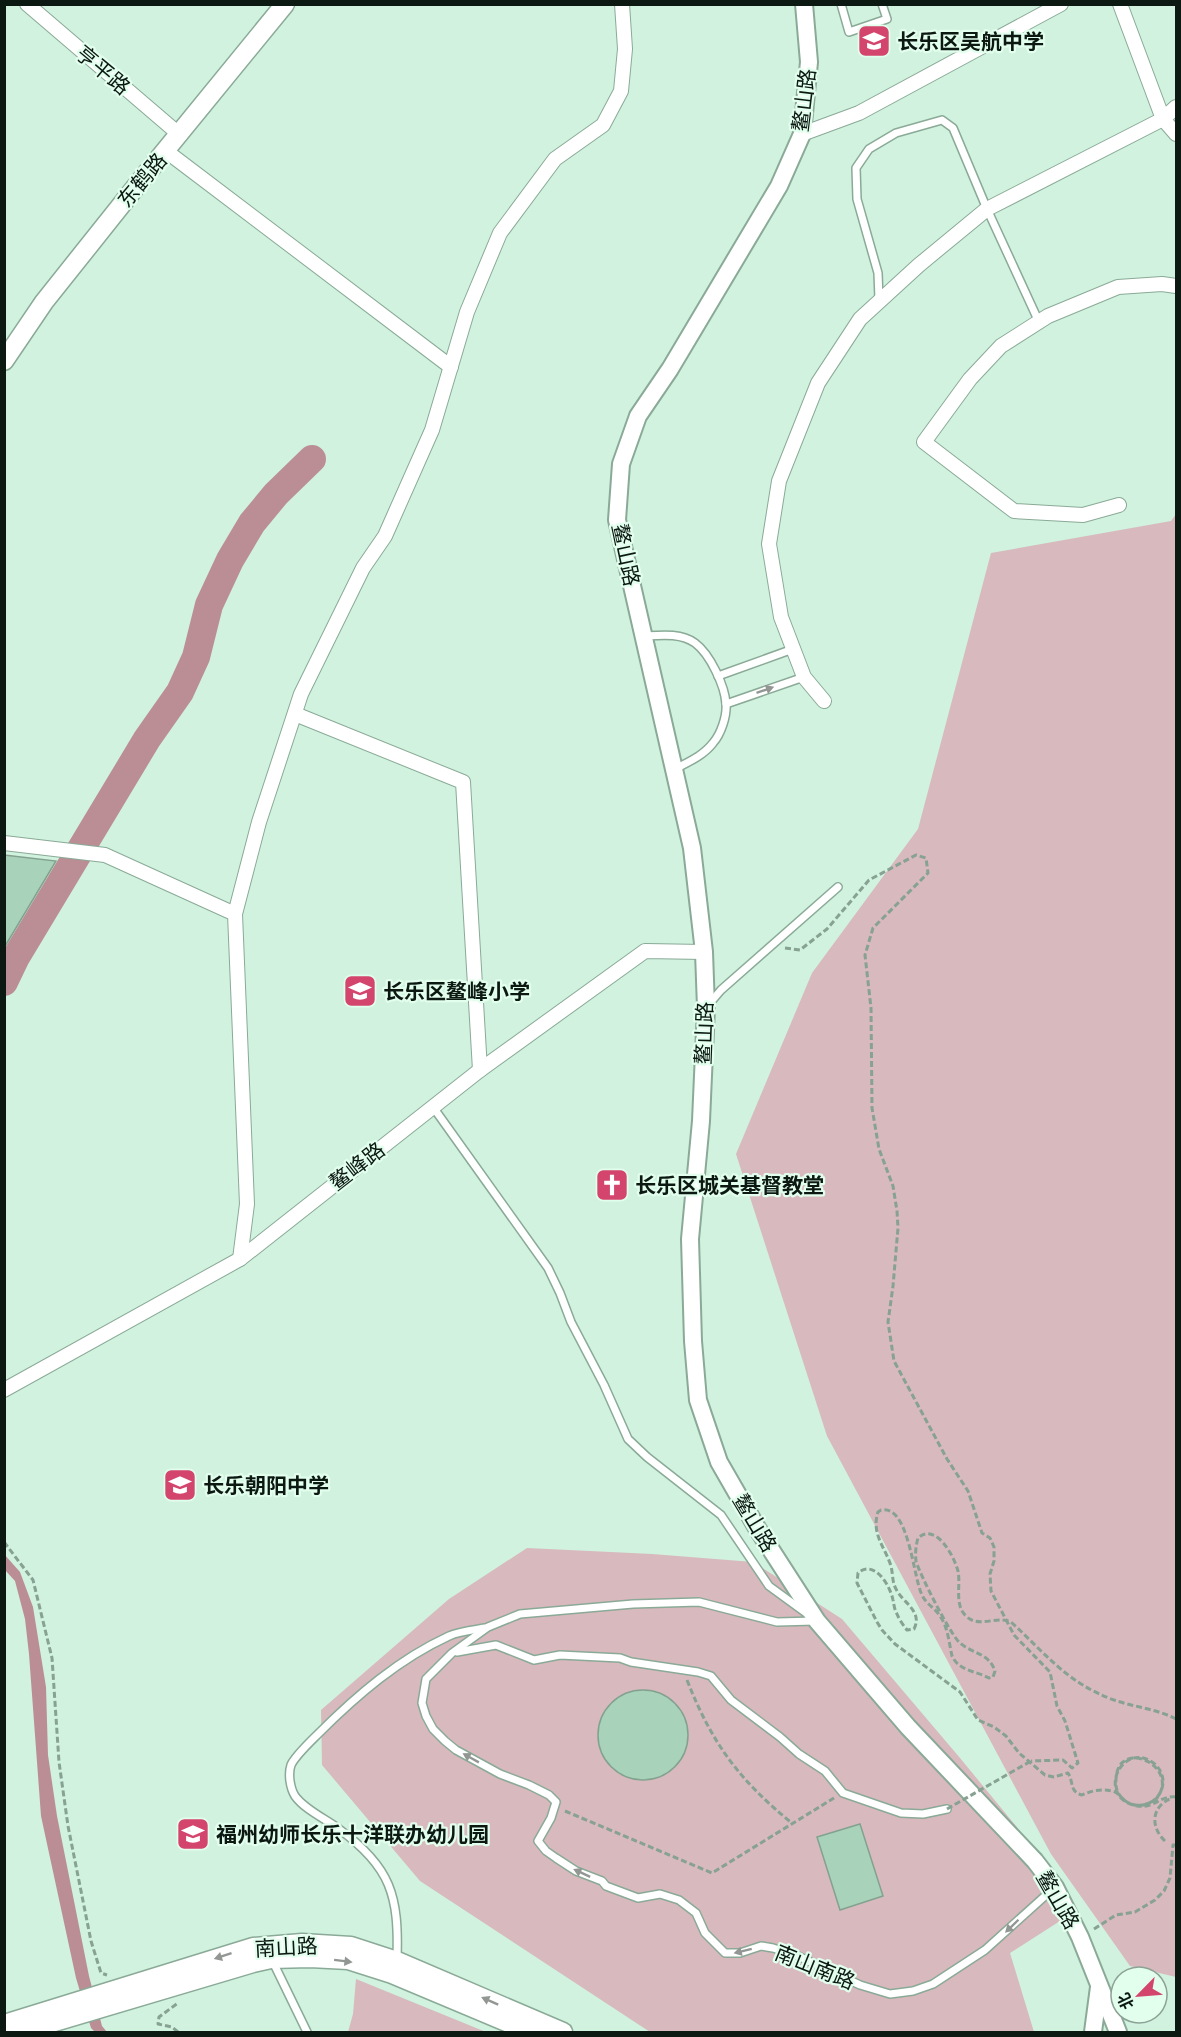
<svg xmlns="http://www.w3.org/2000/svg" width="1181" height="2037" viewBox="0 0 1181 2037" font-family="Cabin,'Noto Sans SC',sans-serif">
<rect width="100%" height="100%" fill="#d0f2de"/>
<g fill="#d8b9be">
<polygon points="1176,514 1176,1977 1130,1966 1051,1854 827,1436 736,1154 812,973 918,829 991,553 1171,521"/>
<polygon points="527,1548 652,1554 753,1562 842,1619 960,1758 1043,1859 1060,1921 1010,1953 1034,2032 650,2032 420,1881 322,1765 321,1710 449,1599"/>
<polygon points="356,1979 486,2032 348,2032 353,2014"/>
</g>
<polygon fill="#bb8e95" points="4,1554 20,1572 33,1607 46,1687 48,1755 57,1816 89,1976 102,2026 107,2032 95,2032 91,2028 76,1978 41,1816 29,1654 25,1619 15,1581 5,1570"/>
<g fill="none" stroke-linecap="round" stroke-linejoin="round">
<polyline stroke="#bb8e95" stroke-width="28" points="4,982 16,957 147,739 180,692 196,657 209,605 230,560 252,523 276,494 312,459"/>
</g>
<g fill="#a9d2ba" stroke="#82a28f" stroke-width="1.5">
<polygon points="4,855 56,861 4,948"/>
<circle cx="643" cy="1735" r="45"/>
<polygon points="860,1824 883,1896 840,1910 817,1837"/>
</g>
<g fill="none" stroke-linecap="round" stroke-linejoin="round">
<defs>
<g id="service">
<polyline points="841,4 849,32 887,19 882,4"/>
<polyline points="879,299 878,273 857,199 856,168 869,149 896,133 942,120 953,128 987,209 1039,322"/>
<path d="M645,636C662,635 681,633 695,643C710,654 725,686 726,704C727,716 721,734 713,743C703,756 688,762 675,769"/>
<polyline points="718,676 793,649"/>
<polyline points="726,704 804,677"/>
<polyline points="709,1004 721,990 838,887"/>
<polyline points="433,1107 548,1268 560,1293 571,1322 604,1385 628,1439 647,1457 721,1515 769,1586 806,1613"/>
<polyline points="815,1621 777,1622 699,1602 633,1604 520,1614 488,1627 452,1653 426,1679 422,1703 426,1716 433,1729 445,1741 456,1750 500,1774 529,1785 549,1795 556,1802 551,1818 538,1841 546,1851 556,1858 576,1871 602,1881 606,1886 638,1898 660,1894 679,1900 696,1913 705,1933 725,1953 740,1953 761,1946 773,1948 798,1956 860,1985 890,1994 913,1991 933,1984 985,1950 1055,1887"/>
<polyline points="457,1652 496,1645 534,1660 560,1655 620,1658 631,1662 698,1672 711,1676 731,1700 780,1737 799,1754 825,1771 843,1793 901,1813 923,1814 947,1809"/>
<path d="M397,1958C399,1896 391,1867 339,1829C326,1819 305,1810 295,1796C290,1788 288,1774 291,1765C295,1756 311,1741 318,1734C357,1695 399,1659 449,1636C460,1631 474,1630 485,1628"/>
<polyline points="273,1962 307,2032"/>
</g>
<g id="minor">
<polyline points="27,4 180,135"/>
<polyline points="1120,4 1163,119 1176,134"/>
<polyline points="802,134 859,113 1061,4"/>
<polyline points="166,151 451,367"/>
<polyline points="1119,505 1083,515 1014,511 924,442 970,379 1001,346 1048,316 1118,287 1162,284 1176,286"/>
<polyline points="824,701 804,677 781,617 769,544 779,481 818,383 860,319 919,265 987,209 1163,119 1176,107"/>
<polyline points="295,714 463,782 480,1070"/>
<polyline points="4,843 105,855 235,914 247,1204 240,1259"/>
<polyline points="235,914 259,822 301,694 363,568 385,536 432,430 467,312 500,233 555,159 603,125 621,91 625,49 622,4"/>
<polyline points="4,1390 240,1259 480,1070 645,951 704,952"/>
</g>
<g id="tertiary">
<polyline points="804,4 809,62 802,134 779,186 670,369 638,416 621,464 617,520 692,848 704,952 706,1008 701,1121 690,1239 693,1341 698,1400 719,1462 757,1528 817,1621 908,1727 1035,1861 1055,1887 1080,1937 1118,2032"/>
<polyline points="1093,2032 1099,1987"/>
</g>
<g id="secondary">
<polyline points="4,361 44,302 138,184 285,4"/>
<polyline points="4,2024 253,1947 302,1943 351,1946 397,1961 563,2032"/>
<polyline points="21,2032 253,1963 271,1959 310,1958 348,1960 392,1974 530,2032"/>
</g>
</defs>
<use href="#service" stroke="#8aaa97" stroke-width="10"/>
<use href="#minor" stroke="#8aaa97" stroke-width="16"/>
<use href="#tertiary" stroke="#8aaa97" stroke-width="20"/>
<use href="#secondary" stroke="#8aaa97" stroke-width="21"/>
<g stroke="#87a192" stroke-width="3" stroke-dasharray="6 3" stroke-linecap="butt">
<polyline points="785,948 800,950 827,929 869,880 916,855 926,858 928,873 873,928 865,955 871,1008 872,1108 879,1149 893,1186 897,1211 898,1228 893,1286 888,1322 894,1361 947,1459 968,1491 982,1533 990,1538 994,1547 994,1561 990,1574 991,1591 1014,1635 1050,1672 1057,1706 1065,1721 1078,1763 1072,1768 1063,1760 1031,1761"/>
<polyline points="4,1542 33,1580 52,1658 59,1762 68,1826 91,1941 101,1973 107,1975"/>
<path d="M687,1680C712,1744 740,1781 793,1824"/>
<path d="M1176,1719C1157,1709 1134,1707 1114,1700C1067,1683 1046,1654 1011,1622C996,1615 979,1629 966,1616C954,1605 961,1585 958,1571C954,1556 936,1522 918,1538C916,1545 915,1553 916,1561C919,1573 951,1636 960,1643C973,1654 989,1653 995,1671L993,1677L989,1678C976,1671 959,1671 952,1656C949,1643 948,1627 940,1616C935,1608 926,1604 922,1595C913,1577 909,1504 881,1510L878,1512C871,1534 885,1547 891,1566C893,1574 892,1582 896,1589C903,1603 923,1611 914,1629L907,1630C903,1625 899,1619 897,1614C894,1609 894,1604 893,1600C890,1585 874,1559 858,1573L857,1583L877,1622L882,1630L895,1644L960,1692L978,1720L994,1727L1006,1736L1019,1753L1045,1775L1054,1777L1068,1773C1074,1782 1069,1792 1082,1795C1093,1790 1101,1789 1113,1791C1119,1793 1122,1799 1127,1802C1136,1808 1149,1805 1157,1798C1181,1766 1117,1736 1116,1780C1115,1788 1118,1795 1124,1800C1140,1813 1164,1801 1163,1780C1162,1772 1158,1766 1152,1762C1122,1742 1097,1794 1133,1805C1153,1811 1159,1795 1176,1797"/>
<polyline points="565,1811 712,1873 834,1798"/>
<path d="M1165,1841C1150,1827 1151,1806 1172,1798"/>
<polyline points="1094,1929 1116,1915 1135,1912 1155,1900 1164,1891 1170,1878 1173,1845 1176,1845"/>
<polyline points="178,2032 172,2027 158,2024 159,2017 178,2003"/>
</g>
<use href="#service" stroke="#fff" stroke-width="7"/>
<use href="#minor" stroke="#fff" stroke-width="14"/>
<use href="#tertiary" stroke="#fff" stroke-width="16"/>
<use href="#secondary" stroke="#fff" stroke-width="18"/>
<polyline stroke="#87a192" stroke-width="3" stroke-dasharray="6 3" stroke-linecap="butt" points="947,1809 1031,1761"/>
</g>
<defs><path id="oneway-solid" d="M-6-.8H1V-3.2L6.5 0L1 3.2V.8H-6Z" transform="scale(1.5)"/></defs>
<g fill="#929794">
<use href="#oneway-solid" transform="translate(765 690) rotate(-19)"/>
<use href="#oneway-solid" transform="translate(471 1758) rotate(-151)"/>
<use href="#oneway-solid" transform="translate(582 1873) rotate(-155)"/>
<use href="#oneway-solid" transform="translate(1012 1926) rotate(136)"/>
<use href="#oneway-solid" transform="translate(743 1951) rotate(166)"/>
<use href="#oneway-solid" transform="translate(223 1956) rotate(162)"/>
<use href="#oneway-solid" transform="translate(343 1961) rotate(7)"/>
<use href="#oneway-solid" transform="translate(490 2001) rotate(-156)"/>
</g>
<defs>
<symbol id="school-square" viewBox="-11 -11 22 22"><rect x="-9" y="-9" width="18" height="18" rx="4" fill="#d3456d" stroke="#e2feed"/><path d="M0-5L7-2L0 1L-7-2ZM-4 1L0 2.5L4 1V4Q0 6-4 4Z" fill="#fff"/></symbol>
<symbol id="church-square" viewBox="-11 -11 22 22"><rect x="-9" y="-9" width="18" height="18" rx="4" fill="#d3456d" stroke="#e2feed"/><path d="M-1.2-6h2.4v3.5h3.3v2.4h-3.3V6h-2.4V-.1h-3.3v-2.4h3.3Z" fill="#fff"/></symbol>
</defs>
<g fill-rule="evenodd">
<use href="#school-square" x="855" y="22" width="38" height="38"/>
<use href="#school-square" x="341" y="972" width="38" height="38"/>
<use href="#church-square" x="593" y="1166" width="38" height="38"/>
<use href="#school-square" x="161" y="1466" width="38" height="38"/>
<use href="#school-square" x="174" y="1815" width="38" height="38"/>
</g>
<g text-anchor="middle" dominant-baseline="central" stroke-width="4.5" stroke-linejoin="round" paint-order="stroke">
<g font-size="21" font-weight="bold" fill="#0c1812" stroke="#e2feed" text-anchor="start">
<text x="897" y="41">长乐区吴航中学</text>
<text x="383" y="991">长乐区鳌峰小学</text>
<text x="635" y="1185">长乐区城关基督教堂</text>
<text x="203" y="1485">长乐朝阳中学</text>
<text x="216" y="1834">福州幼师长乐十洋联办幼儿园</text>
</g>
<g font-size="21" fill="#0c1812" stroke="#e2feed">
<text transform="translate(103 70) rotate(40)">亨平路</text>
<text transform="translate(804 100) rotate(-83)">鳌山路</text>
<text transform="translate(142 180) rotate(-50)">东鹤路</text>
<text transform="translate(626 555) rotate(78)">鳌山路</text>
<text transform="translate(704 1033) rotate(-88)">鳌山路</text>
<text transform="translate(357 1166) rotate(-38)">鳌峰路</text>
<text transform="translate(755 1523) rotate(59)">鳌山路</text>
<text transform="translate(1058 1900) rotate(60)">鳌山路</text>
<text transform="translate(286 1947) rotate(-3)">南山路</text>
<text transform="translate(815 1967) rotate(22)">南山南路</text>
</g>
</g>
<rect width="1181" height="2037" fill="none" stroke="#0c1812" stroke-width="12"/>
<g transform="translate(1139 1995) rotate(245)"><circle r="28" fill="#e2feed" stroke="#8ca295" stroke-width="1.5"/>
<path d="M0-4.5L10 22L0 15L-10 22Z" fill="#d3456d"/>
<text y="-9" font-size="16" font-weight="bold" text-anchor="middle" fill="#0c1812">北</text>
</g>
</svg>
